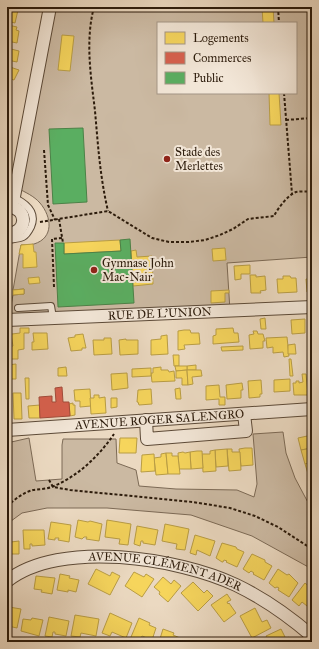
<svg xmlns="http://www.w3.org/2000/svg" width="319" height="649" viewBox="0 0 319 649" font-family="'IM FELL Great Primer',serif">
<rect width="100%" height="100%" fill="#ebd9c1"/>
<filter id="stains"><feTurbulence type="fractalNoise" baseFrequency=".005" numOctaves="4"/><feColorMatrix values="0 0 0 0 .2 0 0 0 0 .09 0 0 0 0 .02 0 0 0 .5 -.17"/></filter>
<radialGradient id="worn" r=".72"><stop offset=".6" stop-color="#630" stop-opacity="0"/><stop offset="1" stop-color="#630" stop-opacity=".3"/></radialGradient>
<g fill="#cbb9a2" stroke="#7c6a56" fill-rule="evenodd">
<path d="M50,7H312V257L227,263L230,311L9,316L13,295L24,294V289L13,290L21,245C25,245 30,245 34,244C54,238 52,217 40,203C34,196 25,192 17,188ZM158,23H296V93H158Z"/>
<polygon points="283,432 286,453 295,478 312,510 312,569 252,536 191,515 107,508 47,508 22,513 7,524 7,443 29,438 36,481 62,479 62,445 63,439 116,439 117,463 136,470 139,486 176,489 237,490 254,497 257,484 253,434"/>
</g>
<g fill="#f6d55c" stroke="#b99d44">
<polygon points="7,7 18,10 15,23 7,21"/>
<polygon points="262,7 273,7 274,23 263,23"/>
<polygon points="8,25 17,27 16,30 19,31 17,43 7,41"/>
<polygon points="62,35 74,36 70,71 58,70"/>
<polygon points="7,48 19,51 17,62 7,60"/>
<polygon points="7,66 19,70 14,80 7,78"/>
<polygon points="269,93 279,93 281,125 270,125"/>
<polygon points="120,240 121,251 64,254 64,243"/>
<polygon points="33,244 34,252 36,252 37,267 23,268 23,254 19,254 21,245"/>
<polygon points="225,248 226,260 213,261 212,249"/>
<polygon points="136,250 137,257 152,256 153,284 133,286 131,251"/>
<polygon points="250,265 250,274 241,274 241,279 235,280 234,266"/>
<polygon points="250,275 256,275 256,277 265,276 266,290 260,291 261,293 251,293"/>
<polygon points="283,276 290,276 291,278 296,278 297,292 278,293 277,279 283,279"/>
<polygon points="311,276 312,276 312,292 307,292 306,279 311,279"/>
<polygon points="39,277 40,283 29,284 28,278"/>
<polygon points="24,289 24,294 13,295 13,290"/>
<polygon points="229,290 229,293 225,293 225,302 211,303 211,291"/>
<polygon points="265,318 266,329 261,329 260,319"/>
<polygon points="305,319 305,333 292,334 291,320"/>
<polygon points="20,328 29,328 29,333 24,333 24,349 18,350 18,359 8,359 7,347 13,346 11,335 12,334 20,333"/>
<polygon points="233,328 234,333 238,333 239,342 213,344 213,336 216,335 216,329"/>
<polygon points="184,330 190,330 191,333 199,333 200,344 184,345 185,349 178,350 178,331"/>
<polygon points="253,331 257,331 258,334 263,334 265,341 263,341 263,348 250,349 249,335 254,334"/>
<polygon points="33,333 47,333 48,349 32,350 32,342 34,342"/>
<polygon points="83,334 86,348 82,348 82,350 71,351 68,338 75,337 75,335"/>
<polygon points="167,335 168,354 151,355 151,340 161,339 161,336"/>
<polygon points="287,337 289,356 284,357 283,352 273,353 273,347 267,348 266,338"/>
<polygon points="104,338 111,338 112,354 94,355 93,340 104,340"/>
<polygon points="126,339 126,340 138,340 138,354 120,355 119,340"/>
<polygon points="295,344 296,354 288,354 288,345"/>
<polygon points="243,346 243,350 222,351 221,347"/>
<polygon points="173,355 179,355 179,366 174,366"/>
<polygon points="289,359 291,359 293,376 290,376"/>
<polygon points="16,364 16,379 7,379 7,365"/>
<polygon points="196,365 196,370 187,370 187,366"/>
<polygon points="175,366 187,366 187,370 176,371"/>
<polygon points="66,367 67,376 58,376 58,368"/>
<polygon points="161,367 161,370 168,370 169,372 174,371 175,381 152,382 151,373 153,373 153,368"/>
<polygon points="151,368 151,376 132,377 132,369"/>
<polygon points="187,370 188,385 182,385 182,378 176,378 176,371"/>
<polygon points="187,370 201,370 202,376 192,377 193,384 188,385"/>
<polygon points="127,373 128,388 112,390 111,374"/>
<polygon points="302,374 306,374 308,395 294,395 293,383 296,383 296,381 299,381 299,383 303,382"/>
<polygon points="25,378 29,378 29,399 26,399"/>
<polygon points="290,379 290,391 274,392 274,380"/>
<polygon points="261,380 262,394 260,394 260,397 249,398 248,381"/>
<polygon points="242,383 243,390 241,390 241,398 227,399 226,385"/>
<polygon points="219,385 220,397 225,397 225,405 219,405 219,399 206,400 206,386"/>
<polygon points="180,388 181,399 176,399 175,389"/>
<polygon points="90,389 91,406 80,407 80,401 75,401 74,390"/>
<polygon points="151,389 152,404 139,405 138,402 137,402 138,390"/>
<polygon points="13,393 21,393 22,419 14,419"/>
<polygon points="94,395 99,395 99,398 105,397 106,413 91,414 90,398 94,398"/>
<polygon points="111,398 117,398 117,407 111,408"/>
<polygon points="73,403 73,405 75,405 75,415 70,416 69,404"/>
<polygon points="40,405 40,418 29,418 28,406"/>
<polygon points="312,435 312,448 301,450 298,438"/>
<polygon points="120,438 137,438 136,453 119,453"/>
<polygon points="245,448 252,448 253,465 241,466 239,449"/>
<polygon points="312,448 312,462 305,464 301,450"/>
<polygon points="227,449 232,449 232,452 240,452 241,470 229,471"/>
<polygon points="227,449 228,466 216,467 215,450"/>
<polygon points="215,450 216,471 203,472 202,454 210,454 210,451"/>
<polygon points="197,451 202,451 203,468 191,469 190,452"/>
<polygon points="183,452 185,453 190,452 191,469 179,469 178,453"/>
<polygon points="166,453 168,474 156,475 154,458 161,457 161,454"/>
<polygon points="166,453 172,453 172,456 178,456 180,474 168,474"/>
<polygon points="154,454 155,471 141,472 142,455"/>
<polygon points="312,462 312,475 309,477 305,464"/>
<polygon points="78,520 88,522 90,521 102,524 99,541 86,539 87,537 84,537 82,539 75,537"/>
<polygon points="107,520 131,524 128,545 119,544 120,539 105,537"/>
<polygon points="51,522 71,525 69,542 58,540 59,538 55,538 55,540 48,539"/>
<polygon points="165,524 189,529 185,550 176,549 177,544 162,541"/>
<polygon points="137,526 158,530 155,545 143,543 143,541 141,541 140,546 134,544"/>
<polygon points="23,530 44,530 45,545 32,546 32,544 30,544 30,549 24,549"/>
<polygon points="195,535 215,541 210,556 197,550 196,555 190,553"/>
<polygon points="10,539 11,542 19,541 19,554 9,554 9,560 7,560 7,540"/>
<polygon points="222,543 236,547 237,549 244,552 237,567 226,562 227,561 224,560 223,562 222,562 216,558"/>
<polygon points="252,554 265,560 265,562 272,566 264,580 253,574 254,573 251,571 249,573 243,569"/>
<polygon points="96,569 110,576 112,572 120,576 110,595 88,584"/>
<polygon points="278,569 287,575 289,574 298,583 289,597 278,590 279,588 277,587 275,588 269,583"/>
<polygon points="134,572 144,577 146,574 154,579 142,597 125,586"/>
<polygon points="60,574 70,576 69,578 79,580 76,592 68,590 68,592 57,590"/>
<polygon points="36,576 55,578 52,594 41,592 42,590 34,589"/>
<polygon points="163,577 171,584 174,580 181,586 168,602 159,594 160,592 154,587"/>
<polygon points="193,582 204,593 207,590 213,596 198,611 181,593"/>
<polygon points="305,583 312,589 312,610 302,602 299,606 292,600"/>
<polygon points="227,594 231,600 227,602 228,604 229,603 236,613 224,622 211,605"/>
<polygon points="9,607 21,609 17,628 8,626 9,622 7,621 7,608 9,609"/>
<polygon points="255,608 262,622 267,620 271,628 252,638 240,616"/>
<polygon points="110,613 132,623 126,638 112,632 110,636 102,633"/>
<polygon points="75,615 99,619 96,636 81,633 80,637 71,636"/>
<polygon points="49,617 69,621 66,636 55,634 55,632 53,632 52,637 45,636"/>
<polygon points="32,618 43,620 39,636 21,631 23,619 31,620"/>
<polygon points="139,618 150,623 149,625 156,628 152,640 142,636 140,640 131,637"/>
<polygon points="163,629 174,633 173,635 180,638 179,642 159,642"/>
<polygon points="281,629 286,639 289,637 291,642 269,642 266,636"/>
</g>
<polygon fill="#d6604d" stroke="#a34b39" points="62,387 63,402 69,402 70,416 40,418 39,397 52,396 52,402 56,402 55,388"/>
<g fill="#5aae61" stroke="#4c8247">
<polygon points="83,128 87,202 53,204 49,129"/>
<polygon points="130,239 134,303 58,307 55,243 64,243 64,254 121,251 120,240"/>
</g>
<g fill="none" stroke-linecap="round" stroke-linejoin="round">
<defs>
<g id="service">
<path d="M8,240C13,239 19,239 23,237C27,235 29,231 31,227C37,213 27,204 15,198"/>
<polyline points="18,308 51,306 53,318"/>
</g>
<g id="minor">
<path d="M7,207C29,206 28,235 7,233"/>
<polyline points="12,207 50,7"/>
<path id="s1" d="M7,320L312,307"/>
<polyline points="146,420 147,439 246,431 244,414"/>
<path id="s2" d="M7,430L312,409"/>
<path id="s3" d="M7,581C60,539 179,558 236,585C263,598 290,617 312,636"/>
</g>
</defs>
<use href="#service" stroke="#5c4a38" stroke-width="8"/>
<use href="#minor" stroke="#5c4a38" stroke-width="14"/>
<g stroke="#2c1b0b" stroke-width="2" stroke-dasharray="3 2" stroke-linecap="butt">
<path d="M94,7C85,41 91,77 95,111C98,145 100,177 108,211"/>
<polyline points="278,7 279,23"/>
<polyline points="284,93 292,194"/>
<polyline points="286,120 312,118"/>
<polyline points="44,150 48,205 55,220"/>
<polyline points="59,219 63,243"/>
<path d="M40,222L108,211L152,238L169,242H189L205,240L220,235L233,229L248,219L274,216C278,208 288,195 296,192C301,191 307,192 312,191"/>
<polyline points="54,287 52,239 62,238"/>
<polyline points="49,480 53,487 70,490 193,502 230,508 255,516 278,527 312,549"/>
<path d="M7,506C14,500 24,492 33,490C40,489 48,489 54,486C78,476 99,456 114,434"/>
</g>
<use href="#service" stroke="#f2e6d7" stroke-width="6"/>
<use href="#minor" stroke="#f2e6d7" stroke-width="12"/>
</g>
<g fill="#8f2418" stroke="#f2e6d7" stroke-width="1.5">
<circle cx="167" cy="159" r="4"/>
<circle cx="94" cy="270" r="4"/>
</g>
<g text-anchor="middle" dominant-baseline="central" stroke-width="4" stroke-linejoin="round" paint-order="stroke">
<g font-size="12" fill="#2c1b0b" stroke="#f2e6d7" text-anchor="start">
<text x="175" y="152">Stade des<tspan x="175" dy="14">Merlettes</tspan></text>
<text x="102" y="263">Gymnase John<tspan x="102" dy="14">Mac-Nair</tspan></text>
</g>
<g font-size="12" fill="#2c1b0b" stroke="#f2e6d7">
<text stroke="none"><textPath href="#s1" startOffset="153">RUE DE L'UNION</textPath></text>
<text stroke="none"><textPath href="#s2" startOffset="153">AVENUE ROGER SALENGRO</textPath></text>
<text stroke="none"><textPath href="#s3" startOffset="165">AVENUE CLÉMENT ADER</textPath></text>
</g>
</g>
<rect width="319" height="649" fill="none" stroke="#ebd9c1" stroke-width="24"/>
<rect x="8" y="8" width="303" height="633" fill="none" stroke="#2c1b0b" stroke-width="2"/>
<rect x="12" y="12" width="295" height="625" fill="none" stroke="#2c1b0b"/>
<rect x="157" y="22" width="140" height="72" fill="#f2e6d7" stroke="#a39585"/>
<rect x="165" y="32" width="20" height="12" fill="#f6d55c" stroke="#a39585"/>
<text x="193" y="42" font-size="12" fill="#2c1b0b">Logements</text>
<rect x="165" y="52" width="20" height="12" fill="#d6604d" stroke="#a39585"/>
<text x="193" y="62" font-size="12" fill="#2c1b0b">Commerces</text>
<rect x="165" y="72" width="20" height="12" fill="#5aae61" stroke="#a39585"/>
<text x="193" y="82" font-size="12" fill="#2c1b0b">Public</text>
<rect width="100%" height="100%" filter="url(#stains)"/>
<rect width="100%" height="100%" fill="url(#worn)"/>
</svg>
